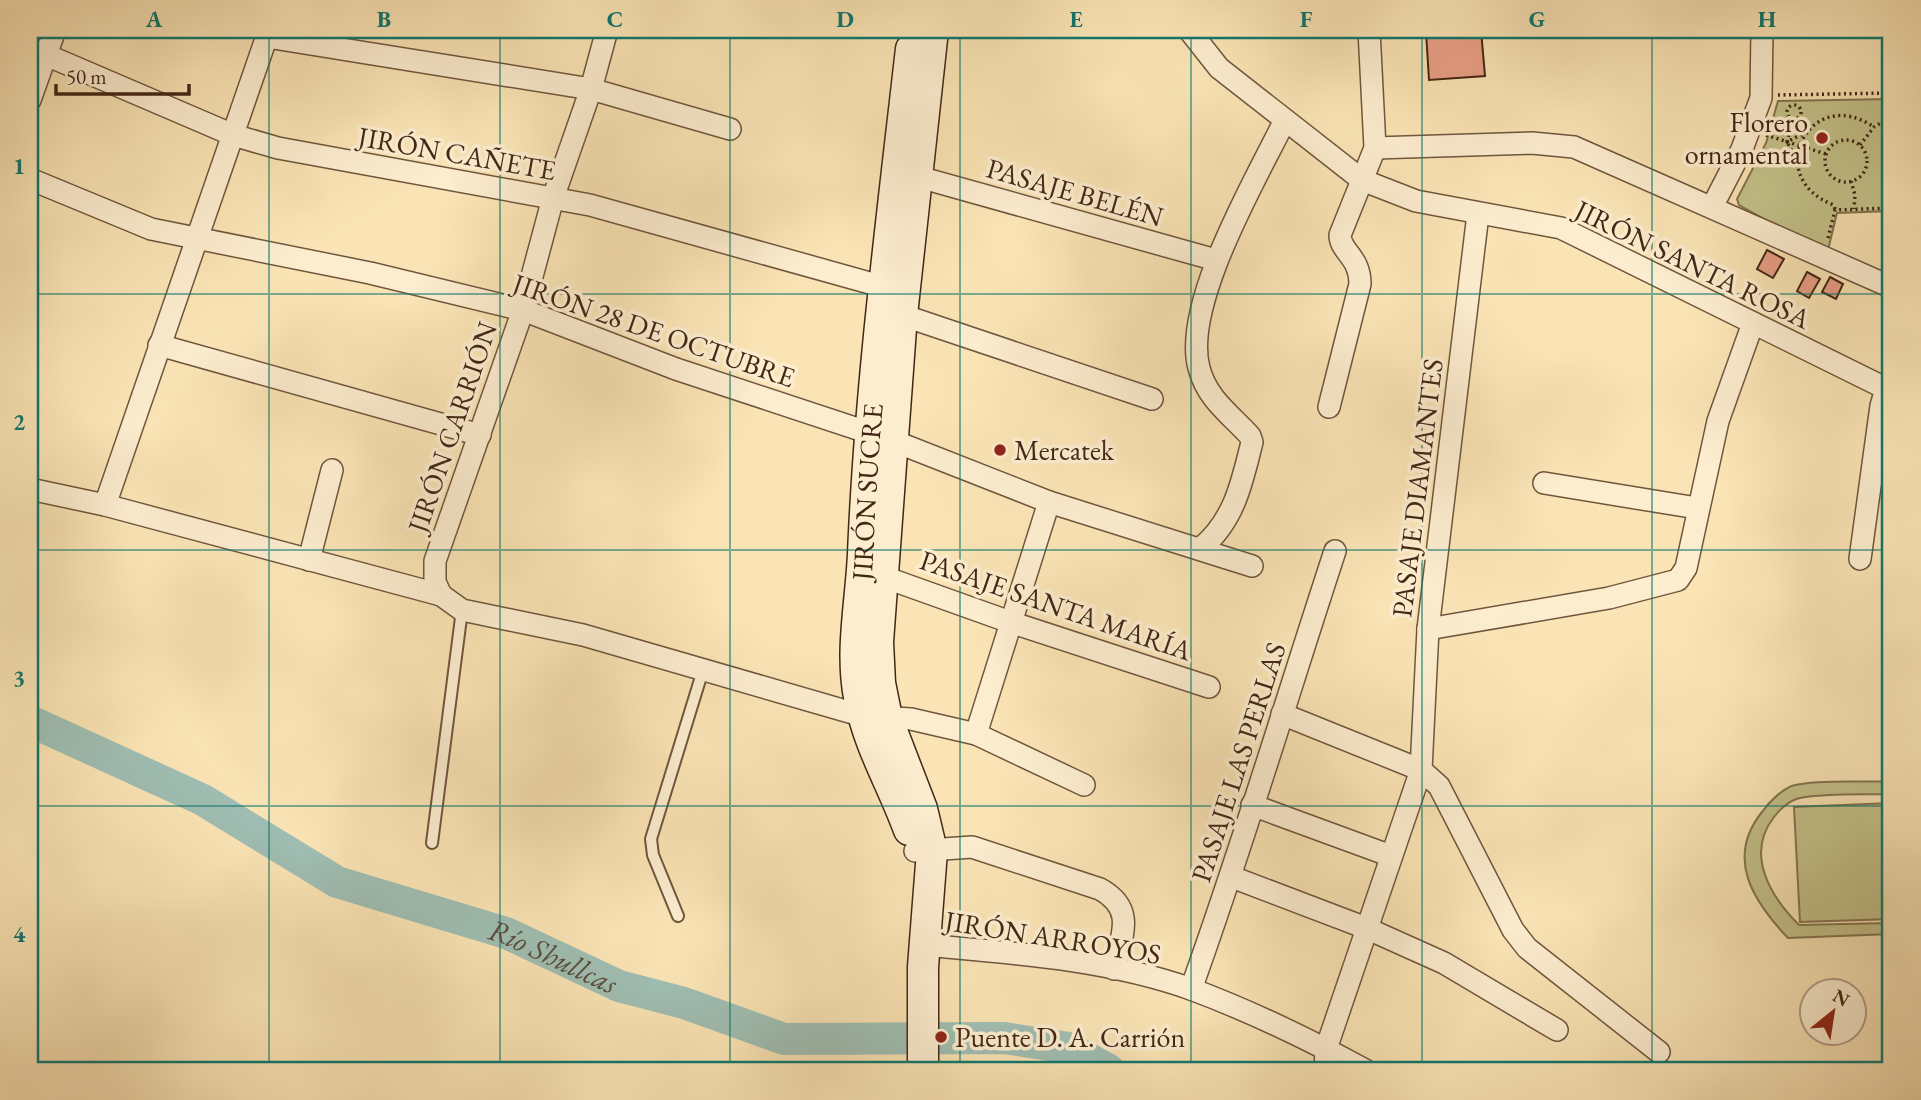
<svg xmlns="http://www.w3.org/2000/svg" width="1921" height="1100" viewBox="0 0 1921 1100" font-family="'EB Garamond',serif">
<rect width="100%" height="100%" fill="#fae4b5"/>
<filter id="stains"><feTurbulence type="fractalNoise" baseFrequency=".00286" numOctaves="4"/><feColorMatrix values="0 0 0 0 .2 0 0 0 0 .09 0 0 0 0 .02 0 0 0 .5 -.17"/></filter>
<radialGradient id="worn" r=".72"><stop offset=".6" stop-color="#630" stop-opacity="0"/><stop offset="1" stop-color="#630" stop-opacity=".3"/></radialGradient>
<g fill="#c4c28a" stroke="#837450" stroke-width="2">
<polygon points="1891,99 1891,211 1837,213 1827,254 1739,205 1737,199 1766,143 1778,101"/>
<path d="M1891,781V794C1862,795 1829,793 1800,798C1790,800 1780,809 1774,817C1745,854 1770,896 1799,925L1891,923V934L1788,938C1753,901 1725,858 1762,812C1769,802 1783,788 1795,785C1825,779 1860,783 1891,781Z"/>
<polygon points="1891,803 1891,919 1800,922 1794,807"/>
</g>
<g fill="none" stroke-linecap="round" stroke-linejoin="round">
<path stroke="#9fbeb3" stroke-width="32" id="s1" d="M30,721L203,800L337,882L506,933L619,986L684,1003L784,1039L1004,1038L1069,1048L1109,1070"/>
</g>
<g fill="#e99f86" stroke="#422715" stroke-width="2">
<polygon points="1465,30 1481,30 1485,76 1429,80 1426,32"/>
<polygon points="1767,250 1784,259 1773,278 1757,269"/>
<polygon points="1807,272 1820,279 1809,298 1797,291"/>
<polygon points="1830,277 1843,284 1836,299 1822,292"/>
</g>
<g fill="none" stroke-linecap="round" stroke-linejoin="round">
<defs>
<g id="lane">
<polyline points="432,843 462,610"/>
<polyline points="678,916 653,855 651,839 703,670"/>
</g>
<g id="street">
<polyline points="269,30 105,505 441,595"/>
<polyline points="607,30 591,89 553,198 523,310 435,561 435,582 441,595 462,610 583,635 863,716 911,719 976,734 1084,785"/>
<polyline points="1189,30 1219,68 1362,180 1416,201 1561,228 1891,391"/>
<polyline points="267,37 591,89 730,129"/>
<polyline points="30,48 233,135 278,148 590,205 884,287"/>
<polyline points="30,100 55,30"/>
<polyline points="1375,148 1532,143 1574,147 1891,287"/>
<polyline points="919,177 1216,260"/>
<polyline points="30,179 151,229 370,273 523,310 676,369 891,440 1049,502 1252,566"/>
<polyline points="1712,207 1742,149 1761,98 1762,30"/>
<polyline points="902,315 1152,399"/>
<polyline points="159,345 480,435"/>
<path d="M1329,407L1360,284C1360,256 1340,252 1340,235L1375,148L1369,30"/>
<polyline points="1544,483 1697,508"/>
<polyline points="30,489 105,505"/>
<path d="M1201,548C1234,521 1242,483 1252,442L1250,436C1230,414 1207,399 1199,368C1182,305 1256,179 1284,122"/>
<polyline points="1860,559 1881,406 1886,389"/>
<polyline points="309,560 332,470"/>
<polyline points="884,577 1010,622 1209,687"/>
<polyline points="1428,629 1609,598 1678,580 1686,568 1718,421 1753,323"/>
<polyline points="1282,714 1421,770 1439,786 1513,930 1527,948 1659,1052"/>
<polyline points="976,734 1049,502"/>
<polyline points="1252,805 1391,856"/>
<path d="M915,851L972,847L1100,889C1136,909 1122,935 1114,969"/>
<polyline points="1232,877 1366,928 1444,963 1557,1030"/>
<path d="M924,945C1012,953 1107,959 1191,989C1250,1011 1310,1040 1365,1070"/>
<path d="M1191,989C1243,845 1287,697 1335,551"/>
<polyline points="1325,1070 1326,1049 1421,770 1428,629 1478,214"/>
</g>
<g id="secondary">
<path id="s2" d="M909,830C892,783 869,748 859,697C850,651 861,600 863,554C870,385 892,217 911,49"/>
<polyline points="923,1070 923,967 932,851 922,809 887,718 880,683 878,642 902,315 933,30"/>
</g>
</defs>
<use href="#lane" stroke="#70563d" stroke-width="14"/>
<use href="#street" stroke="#70563d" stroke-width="24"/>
<use href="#secondary" stroke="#422715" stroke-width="33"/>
<g stroke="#422715" stroke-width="3.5" stroke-dasharray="2 3.5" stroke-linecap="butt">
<polyline points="1778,95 1891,93"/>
<circle cx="1794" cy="112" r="7"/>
<polyline points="1793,119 1787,142 1804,133"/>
<polyline points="1766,135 1826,154"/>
<circle cx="1846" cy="161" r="21"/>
<polyline points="1788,144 1797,161"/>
<polyline points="1860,145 1874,127 1886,120 1886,93"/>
<polyline points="1851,181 1855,195 1854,209"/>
<path d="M1835,209L1834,205C1761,178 1810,83 1874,127"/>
<polyline points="1828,238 1835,210 1891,208"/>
</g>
<use href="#lane" stroke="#fcedcf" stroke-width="10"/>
<use href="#street" stroke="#fcedcf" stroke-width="21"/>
<use href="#secondary" stroke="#fcedcf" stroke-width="30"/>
</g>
<path fill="none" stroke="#0f766e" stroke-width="2" stroke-opacity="0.55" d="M269,30V1070M500,30V1070M730,30V1070M960,30V1070M1191,30V1070M1422,30V1070M1652,30V1070M30,294H1891M30,550H1891M30,806H1891"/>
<g fill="#8f2418" stroke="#fcedcf" stroke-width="2.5">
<circle cx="1822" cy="138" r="7"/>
<circle cx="1000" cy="450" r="7"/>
<circle cx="941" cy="1037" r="7"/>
</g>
<g text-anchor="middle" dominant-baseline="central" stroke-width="7" stroke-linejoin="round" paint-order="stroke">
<g font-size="28" fill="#422715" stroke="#fcedcf" text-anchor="start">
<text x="1808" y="122" text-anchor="end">Florero<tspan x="1808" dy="32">ornamental</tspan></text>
<text x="1014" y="450">Mercatek</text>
<text x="955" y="1037">Puente D. A. Carrión</text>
</g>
<g font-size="28" fill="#422715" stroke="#fcedcf">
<text transform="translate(457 153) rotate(10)">JIRÓN CAÑETE</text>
<text transform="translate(1075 192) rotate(16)">PASAJE BELÉN</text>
<text transform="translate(1693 264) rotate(26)">JIRÓN SANTA ROSA</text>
<text transform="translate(654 330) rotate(19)">JIRÓN 28 DE OCTUBRE</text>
<text transform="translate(452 427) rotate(-71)">JIRÓN CARRIÓN</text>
<text transform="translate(1417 488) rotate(-83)">PASAJE DIAMANTES</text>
<text stroke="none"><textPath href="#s2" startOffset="348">JIRÓN SUCRE</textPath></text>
<text transform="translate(1056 605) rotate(19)">PASAJE SANTA MARÍA</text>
<text transform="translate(1238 762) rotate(-72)">PASAJE LAS PERLAS</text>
<text transform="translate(1053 937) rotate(9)">JIRÓN ARROYOS</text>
</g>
<g font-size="30" font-style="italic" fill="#594d3c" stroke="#fcedcf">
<text stroke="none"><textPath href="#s1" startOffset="576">Río Shullcas</textPath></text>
</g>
</g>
<rect width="1921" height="1100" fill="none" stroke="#fae4b5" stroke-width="77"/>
<g transform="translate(1833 1012) rotate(30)"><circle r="33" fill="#fcedcf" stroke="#b29e85" stroke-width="2"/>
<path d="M0-5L12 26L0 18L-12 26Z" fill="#8f2418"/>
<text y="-10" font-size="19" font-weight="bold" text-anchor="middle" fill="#422715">N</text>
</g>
<path d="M56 84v10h133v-10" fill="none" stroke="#422715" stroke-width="3.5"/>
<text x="66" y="84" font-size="21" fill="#422715" stroke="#fcedcf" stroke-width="5" paint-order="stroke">50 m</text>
<rect x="38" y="38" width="1844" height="1024" fill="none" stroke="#0f766e" stroke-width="2.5"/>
<g font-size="23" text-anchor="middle" font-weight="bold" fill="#0f766e">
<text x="154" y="27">A</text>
<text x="384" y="27">B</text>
<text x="615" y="27">C</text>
<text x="845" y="27">D</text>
<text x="1076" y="27">E</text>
<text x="1306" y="27">F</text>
<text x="1537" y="27">G</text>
<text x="1767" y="27">H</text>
<text x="19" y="174">1</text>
<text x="19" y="430">2</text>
<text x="19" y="686">3</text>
<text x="19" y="942">4</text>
</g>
<rect width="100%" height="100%" filter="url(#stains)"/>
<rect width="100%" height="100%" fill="url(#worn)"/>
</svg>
